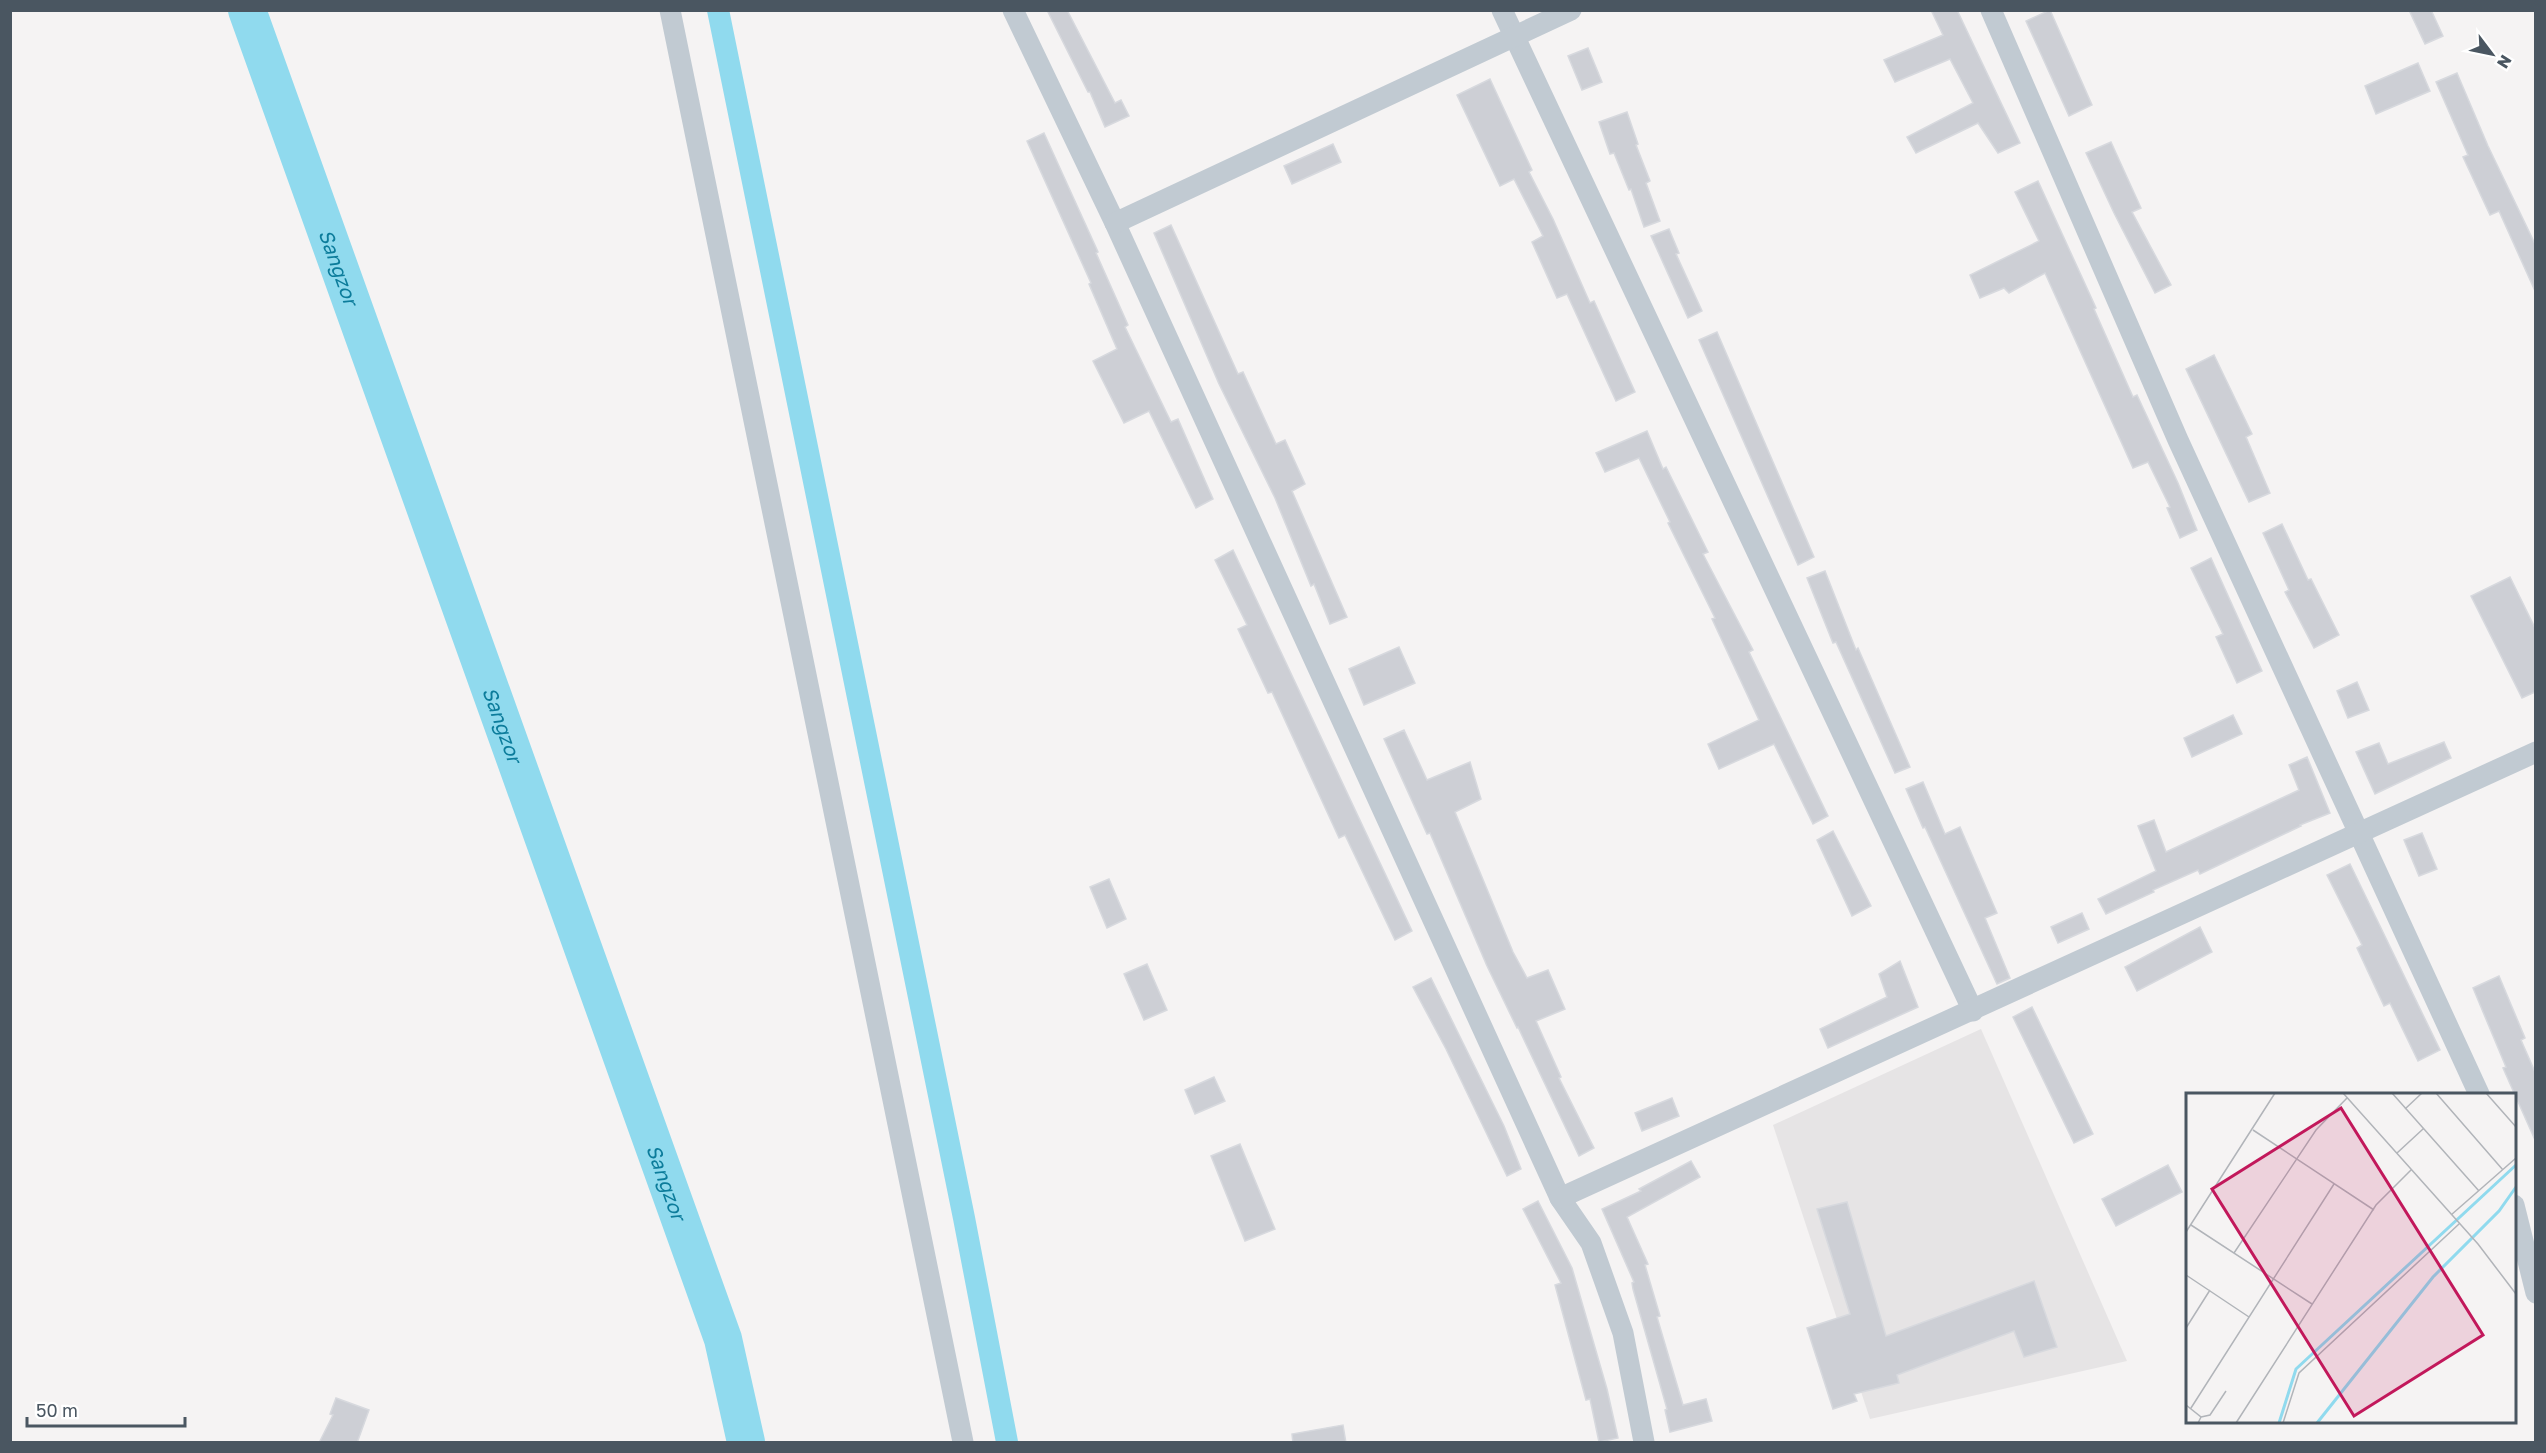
<svg xmlns="http://www.w3.org/2000/svg" width="2546" height="1453" viewBox="0 0 2546 1453" font-family="'Golos Text',sans-serif">
<rect width="100%" height="100%" fill="#f5f3f3"/>
<polygon fill="#e6e4e5" points="1981,1029 2127,1361 1870,1419 1773,1125"/>
<g fill="none" stroke-linecap="round" stroke-linejoin="round">
<polyline stroke="#90daee" stroke-width="22" points="718,10 964,1218 1007,1442"/>
<path stroke="#90daee" stroke-width="38" id="s1" d="M247,10L723,1339L746,1442"/>
</g>
<g fill="#cdcfd5" stroke="#d7d9de" stroke-width="1.5">
<polygon points="1047,10 1067,10 1115,103 1121,100 1129,116 1105,127 1090,92 1088,92"/>
<polygon points="1931,10 1957,10 2020,143 1998,153 1978,123 1916,153 1907,137 1973,103 1950,59 1895,82 1884,60 1943,35"/>
<polygon points="2050,10 2092,105 2069,116 2026,21"/>
<polygon points="2409,10 2431,10 2443,36 2425,44"/>
<polygon points="1588,48 1602,82 1582,90 1568,56"/>
<polygon points="2418,63 2430,91 2376,114 2365,86"/>
<polygon points="2457,73 2488,146 2535,244 2535,291 2499,211 2490,215 2463,157 2468,155 2436,82"/>
<polygon points="1490,79 1532,170 1529,172 1553,219 1590,303 1594,301 1635,392 1616,401 1567,294 1557,298 1532,242 1543,236 1514,179 1500,186 1457,95"/>
<polygon points="1627,112 1638,144 1636,145 1650,181 1646,183 1660,221 1644,227 1631,189 1629,190 1614,153 1610,154 1599,122"/>
<polygon points="1044,133 1098,252 1096,253 1128,325 1125,327 1171,422 1178,419 1213,499 1196,508 1149,411 1124,423 1093,361 1117,349 1089,284 1091,283 1027,141"/>
<polygon points="2111,142 2141,208 2132,212 2171,285 2155,293 2114,213 2086,153"/>
<polygon points="1333,144 1341,162 1292,184 1284,166"/>
<polygon points="2038,181 2096,308 2094,309 2133,397 2137,395 2178,483 2197,530 2180,538 2167,508 2170,507 2148,462 2133,468 2045,273 2009,293 2004,288 1980,298 1970,275 2039,241 2015,192"/>
<polygon points="1171,225 1238,374 1243,372 1276,444 1285,440 1305,484 1292,491 1347,617 1330,624 1314,584 1311,586 1275,498 1219,384 1154,233"/>
<polygon points="1669,229 1679,253 1676,254 1702,311 1688,318 1651,236"/>
<polygon points="1717,332 1814,557 1798,565 1699,340"/>
<polygon points="2214,355 2252,434 2246,437 2270,493 2249,502 2186,369"/>
<polygon points="1647,431 1663,469 1666,467 1708,552 1703,554 1753,650 1749,652 1828,816 1813,824 1774,744 1719,769 1708,744 1759,720 1712,619 1715,618 1668,523 1670,522 1639,458 1605,472 1596,453"/>
<polygon points="2282,524 2308,580 2311,579 2339,635 2314,648 2285,592 2289,590 2263,533"/>
<polygon points="1233,550 1412,931 1395,940 1345,835 1339,838 1272,692 1268,693 1238,629 1247,625 1215,560"/>
<polygon points="2211,558 2262,671 2237,683 2216,637 2223,634 2191,568"/>
<polygon points="1825,571 1856,650 1858,648 1910,767 1895,773 1836,642 1833,643 1807,578"/>
<polygon points="2510,577 2535,628 2535,692 2522,698 2471,596"/>
<polygon points="1399,647 1415,683 1364,705 1349,669"/>
<polygon points="2357,682 2369,710 2348,718 2337,691"/>
<polygon points="2233,715 2242,734 2192,757 2184,738"/>
<polygon points="1404,730 1427,780 1470,762 1481,799 1455,812 1513,952 1527,978 1548,970 1565,1009 1536,1021 1561,1077 1559,1078 1594,1148 1579,1156 1518,1027 1517,1028 1487,966 1430,833 1427,834 1384,739"/>
<polygon points="2444,742 2451,758 2375,794 2356,752 2379,743 2388,764"/>
<polygon points="2307,757 2330,813 2300,825 2301,826 2200,874 2198,870 2153,890 2154,892 2106,914 2098,899 2156,871 2138,826 2154,820 2166,852 2299,790 2289,765"/>
<polygon points="1923,782 1945,834 1960,827 1997,913 1985,918 2010,978 1997,984 1925,827 1923,828 1906,789"/>
<polygon points="1833,831 1871,906 1852,916 1817,840"/>
<polygon points="2422,833 2437,869 2419,876 2404,840"/>
<polygon points="2350,864 2440,1050 2418,1061 2390,1003 2384,1006 2357,948 2362,945 2327,875"/>
<polygon points="1109,879 1126,919 1107,928 1090,887"/>
<polygon points="2082,913 2089,929 2058,943 2051,927"/>
<polygon points="2200,927 2212,952 2137,991 2125,967"/>
<polygon points="1900,961 1918,1007 1828,1048 1820,1029 1887,997 1879,974"/>
<polygon points="1147,964 1167,1010 1144,1020 1124,974"/>
<polygon points="2499,976 2525,1038 2521,1040 2535,1072 2535,1140 2503,1068 2506,1067 2473,988"/>
<polygon points="1431,978 1504,1126 1521,1169 1507,1176 1446,1049 1413,987"/>
<polygon points="2032,1007 2093,1134 2074,1143 2013,1017"/>
<polygon points="1214,1077 1225,1101 1195,1114 1185,1090"/>
<polygon points="1672,1098 1679,1116 1642,1131 1635,1113"/>
<polygon points="1240,1144 1275,1229 1245,1241 1211,1156"/>
<polygon points="1691,1161 1700,1177 1627,1217 1648,1264 1645,1265 1660,1316 1657,1317 1683,1405 1706,1399 1712,1421 1670,1432 1665,1410 1667,1409 1633,1289 1632,1283 1634,1282 1602,1209 1641,1191 1639,1189"/>
<polygon points="2168,1165 2182,1192 2116,1226 2102,1199"/>
<polygon points="1538,1201 1572,1268 1607,1389 1618,1438 1599,1442 1590,1399 1586,1400 1555,1285 1561,1283 1523,1209"/>
<polygon points="1847,1202 1886,1336 2034,1281 2057,1347 2024,1357 2014,1331 1897,1375 1899,1383 1854,1394 1857,1401 1833,1409 1807,1328 1850,1314 1817,1209"/>
<polygon points="336,1398 369,1410 357,1443 319,1443 333,1415 330,1414"/>
<polygon points="1343,1425 1346,1443 1293,1443 1292,1434"/>
</g>
<g fill="none" stroke-linecap="round" stroke-linejoin="round">
<g stroke="#c1cad2" stroke-width="21">
<polyline points="670,10 963,1442"/>
<polyline points="1013,10 1115,223 1560,1198 1591,1243 1623,1333 1644,1442"/>
<polyline points="1502,10 1973,1011"/>
<polyline points="1991,10 2178,440 2479,1094"/>
<polyline points="1115,223 1571,10"/>
<polyline points="1560,1198 2536,752"/>
<polyline points="2514,1205 2536,1293"/>
</g>
</g>
<g text-anchor="middle" dominant-baseline="central" stroke-width="5" stroke-linejoin="round" paint-order="stroke">
<g font-size="20" font-style="italic" fill="#0c7c9b" stroke="#fff">
<text stroke="none"><textPath href="#s1" startOffset="273">Sangzor</textPath></text>
<text stroke="none"><textPath href="#s1" startOffset="759">Sangzor</textPath></text>
<text stroke="none"><textPath href="#s1" startOffset="1245">Sangzor</textPath></text>
</g>
</g>
<g transform="translate(2186 1093)">
<rect width="330" height="330" fill="#f5f3f3"/>
<path fill="none" stroke="#90daee" stroke-width="3" d="M93,330L110,276L330,72M131,330L247,184L313,118L330,94"/>
<path fill="none" stroke="#b1b4b9" stroke-width="1.5" d="M157,0L292,151L330,201M206,0L293,98M250,0L317,77M300,0L330,34M219,16L236,0M67,37L188,117M211,60L237,36M265,122L330,65M5,132L126,211M0,139L89,0M48,160L130,37L161,5M0,182L63,224M0,235L24,197M0,312L15,324L12,330M5,315L148,91M15,324L24,322L40,298M50,330L190,112L225,77M97,330L113,280L273,131"/>
<path fill="#c2185b" fill-opacity="0.15" stroke="#c2185b" stroke-width="3" d="M155,15L297,242L168,323L26,96Z"/>
<rect width="330" height="330" fill="none" stroke="#4a5661" stroke-width="3"/>
</g>
<rect width="2546" height="1453" fill="none" stroke="#4a5661" stroke-width="24"/>
<g transform="translate(2492 54) rotate(122)" stroke="#ffffff" stroke-width="4.5" paint-order="stroke">
<path d="M0-4.5L10 22L0 15L-10 22Z" fill="#4a5661"/>
<text y="-9" font-size="16" font-weight="bold" text-anchor="middle" fill="#4a5661">N</text>
</g>
<path d="M27 1417v9h158v-9" fill="none" stroke="#4a5661" stroke-width="3"/>
<text x="36" y="1417" font-size="18" fill="#4a5661" stroke="#ffffff" stroke-width="4.5" paint-order="stroke">50 m</text>
</svg>
